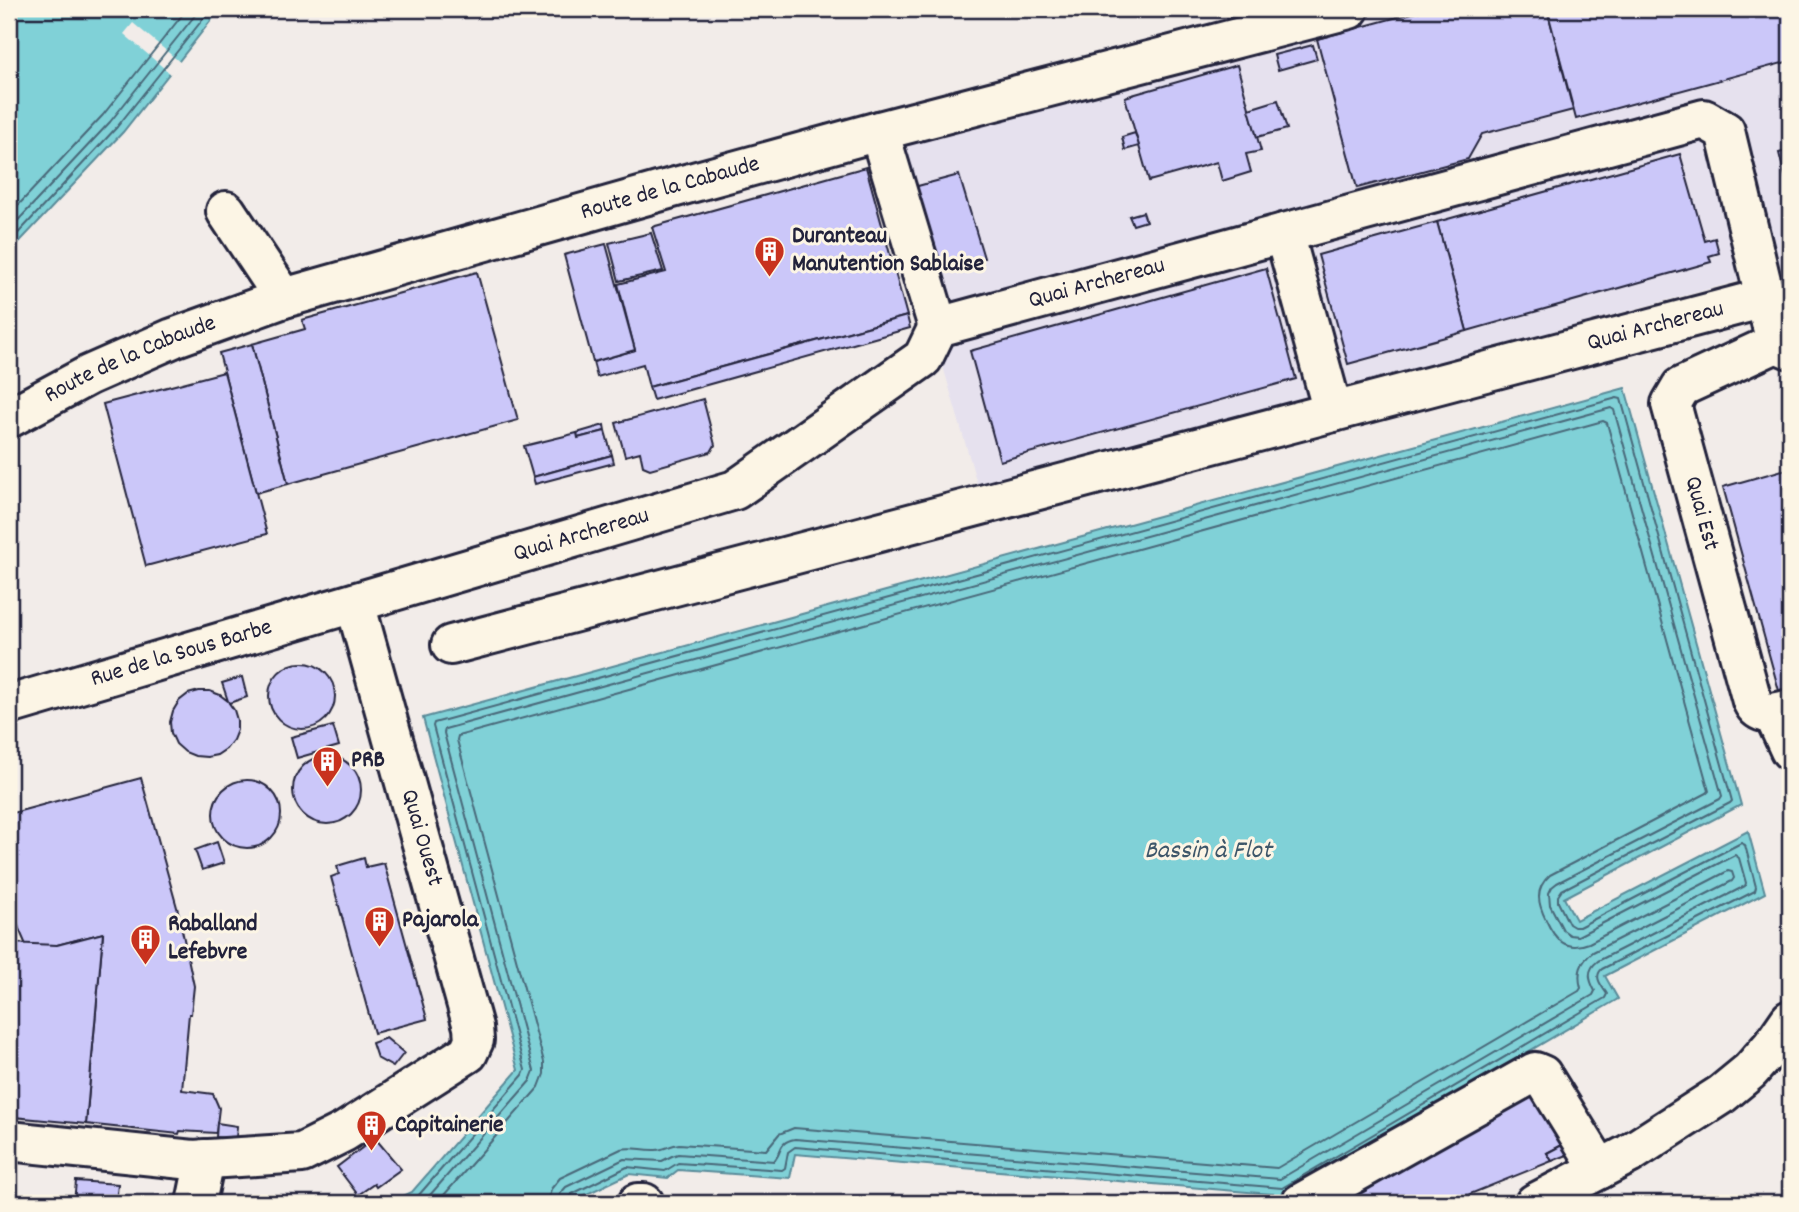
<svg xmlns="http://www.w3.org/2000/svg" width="1799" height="1212" viewBox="0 0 1799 1212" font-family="Dekko,sans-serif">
<rect width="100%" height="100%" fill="#f2ece9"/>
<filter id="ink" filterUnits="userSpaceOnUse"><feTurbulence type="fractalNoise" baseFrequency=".0143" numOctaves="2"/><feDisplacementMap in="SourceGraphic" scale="14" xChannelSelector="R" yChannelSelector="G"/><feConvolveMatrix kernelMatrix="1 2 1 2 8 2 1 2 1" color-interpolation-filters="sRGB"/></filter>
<g filter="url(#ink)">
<polygon fill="#e6e1ee" points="1329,9 1790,9 1790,267 978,487 871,118"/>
<g fill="#80d1d7" stroke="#5a8b99" stroke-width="2">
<polygon points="9,9 220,9 123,132 9,253"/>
<polygon points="1625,388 1741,805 1564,898 1576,920 1748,831 1765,893 1605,976 1618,999 1284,1195 795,1154 790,1178 678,1170 668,1178 629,1174 568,1203 389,1203 412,1192 518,1070 423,718"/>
</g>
<polygon fill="#f2ece9" points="133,23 181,63 172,75 124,34"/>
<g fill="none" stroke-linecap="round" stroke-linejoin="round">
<g stroke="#486879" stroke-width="2">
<polyline points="9,215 103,115 187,9"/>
<polyline points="9,230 110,122 200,9"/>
<polyline points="9,243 117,127 211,9"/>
<path d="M405,1203L418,1196L523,1075L525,1070L433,726L434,723L1617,398L1621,399L1732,801L1730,803L1562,890L1558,896V902L1569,924L1574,927H1579L1741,843L1745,845L1756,887L1755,891L1602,969C1593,977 1602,986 1607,994L1605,998L1282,1188L795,1147L788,1152L785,1168L782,1170L678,1163L665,1171L627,1167L572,1194L568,1198L567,1203"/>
<path d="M423,1203L530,1081L534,1071L444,733L445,729L1611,408L1614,410L1722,796L1720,799L1557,883L1552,887L1549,893L1550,905L1563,930L1570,935L1578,936L1735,855L1739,858L1746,883L1745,886L1598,961C1586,970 1589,980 1595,991L1593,995L1280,1179L795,1139C777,1142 783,1152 774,1161L678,1154L672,1156L662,1161L624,1159L566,1187L560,1194L558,1203"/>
<path d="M437,1203L539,1087L544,1074V1062L457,740L458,736L1603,421L1607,423L1709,791L1707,793L1550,875C1534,889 1538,904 1546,920C1555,940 1566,952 1589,943L1728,871L1732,872L1734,878L1732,881L1593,952C1580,962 1577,973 1581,988L1579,991L1277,1168L794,1128L779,1134L766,1150L679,1144C670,1145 664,1150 656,1150C644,1151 633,1146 621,1149L560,1178L551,1189L548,1203"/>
</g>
</g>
<g fill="#cbc7f9" stroke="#22223b" stroke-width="2">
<polygon points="1427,9 1547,9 1573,110 1482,134 1468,159 1357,188 1317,39"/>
<polygon points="1547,9 1790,9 1790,61 1576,119"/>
<polygon points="1313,45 1317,59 1278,70 1274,55"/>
<polygon points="1237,65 1261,151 1246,154 1251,172 1222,181 1217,162 1149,181 1125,97"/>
<polygon points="1278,100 1287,129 1257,137 1249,109"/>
<polygon points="1135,133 1139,146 1125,150 1122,137"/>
<polygon points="1790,150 1790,196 1779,153"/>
<polygon points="1680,154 1705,241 1715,238 1719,253 1709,256 1711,262 1467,331 1437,222"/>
<polygon points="866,167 907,316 649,387 643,364 597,377 593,362 635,350 618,284 666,272 652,227"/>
<polygon points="959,175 984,258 939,271 914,187"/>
<polygon points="1143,212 1146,221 1133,225 1129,216"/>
<polygon points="1437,222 1467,331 1348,364 1318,255"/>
<polygon points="651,233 663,271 619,281 609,243"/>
<polygon points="606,244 635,350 593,362 564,255"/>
<polygon points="1266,268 1296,379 1000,461 970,351"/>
<polygon points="477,272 518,420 288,484 252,344 305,329 302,320"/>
<polygon points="907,316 910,328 653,400 649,387"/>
<polygon points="252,344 288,484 256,493 219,353"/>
<polygon points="224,372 267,534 146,566 103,404"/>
<polygon points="703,399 715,445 711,452 650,469 643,466 640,452 625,456 616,423"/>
<polygon points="604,425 605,431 578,438 577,433"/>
<polygon points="605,431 612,455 533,477 524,446 577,433 578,438"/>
<polygon points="612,455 614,463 535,484 533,477"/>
<polygon points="1790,468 1790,695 1781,698 1723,487"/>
<circle cx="302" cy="696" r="33"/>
<polygon points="242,677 247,697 229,703 234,710 237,720 237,730 233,740 226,749 217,755 207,757 195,756 185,752 176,744 171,733 170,722 173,711 179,701 188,694 199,691 210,691 220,695 228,701 222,683"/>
<polygon points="333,726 339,746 297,758 291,737"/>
<circle cx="327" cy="790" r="34"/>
<polygon points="141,778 178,911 194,986 191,1014 189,1014 182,1090 213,1094 219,1108 216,1133 180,1131 179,1134 86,1124 103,933 57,945 26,945 19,929 9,892 9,814"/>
<circle cx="247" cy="814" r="34"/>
<polygon points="217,842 224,863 202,870 195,850"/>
<polygon points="364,858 366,867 384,863 427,1019 374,1033 331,877 339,874 337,866"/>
<polygon points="103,933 86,1124 14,1117 14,1114 9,1113 9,943 57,945"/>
<polygon points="386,1038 404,1053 393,1067 377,1058 372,1043"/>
<polygon points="1531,1089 1564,1144 1547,1153 1552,1161 1448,1203 1336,1203"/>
<polygon points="217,1123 237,1126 236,1139 216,1137"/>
<polygon points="375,1138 401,1169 376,1187 374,1184 358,1195 337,1167"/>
<polygon points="1564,1144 1570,1154 1552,1161 1547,1153"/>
<polygon points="76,1181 118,1184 116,1203 74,1203"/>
</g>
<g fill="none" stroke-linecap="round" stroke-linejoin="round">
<defs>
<g id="minor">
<polyline points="879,131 938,327"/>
<polyline points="226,211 284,298"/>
<polyline points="1284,233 1333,412"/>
<path id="s1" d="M1776,343L1681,387L1671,404L1752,701C1760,718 1775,713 1790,709"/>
<path id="s2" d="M9,418L89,375L173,338L284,298L672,188L879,131L1349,9"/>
<path id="s3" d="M451,645L1765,298"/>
<path id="s4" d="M9,705L735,490L923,358L938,327L1704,119L1725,131L1776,343L1790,349"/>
<polyline points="1773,713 1790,750"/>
<polyline points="9,1141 193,1160 302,1153 344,1132 468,1053 474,1040 473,1027 355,603"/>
<polyline points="196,1203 205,1159"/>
<polyline points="638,1203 644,1203"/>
<polyline points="1301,1203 1535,1072 1542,1075 1600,1169"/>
<polyline points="1535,1203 1629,1154 1722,1094 1750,1071 1772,1046 1790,1020"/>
</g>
</defs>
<use href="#minor" stroke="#22223b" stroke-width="44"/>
<use href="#minor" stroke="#fcf5e5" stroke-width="38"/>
</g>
</g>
<defs>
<symbol id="building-pin" viewBox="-11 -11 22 30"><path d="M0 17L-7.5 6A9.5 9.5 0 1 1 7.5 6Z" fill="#c8321e" stroke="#fcf5e5"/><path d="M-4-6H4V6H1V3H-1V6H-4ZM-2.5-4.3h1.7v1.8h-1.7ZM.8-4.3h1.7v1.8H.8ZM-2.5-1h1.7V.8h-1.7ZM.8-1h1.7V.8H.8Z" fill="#fff"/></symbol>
</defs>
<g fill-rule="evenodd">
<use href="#building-pin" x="752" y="234" width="35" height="47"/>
<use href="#building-pin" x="310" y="744" width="35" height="47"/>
<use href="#building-pin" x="362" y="904" width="35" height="47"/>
<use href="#building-pin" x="128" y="922" width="35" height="47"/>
<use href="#building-pin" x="354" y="1108" width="35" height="47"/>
</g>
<g text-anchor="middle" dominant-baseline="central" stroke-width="6" stroke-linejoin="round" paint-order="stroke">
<g font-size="24" fill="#22223b" stroke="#fcf5e5">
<text stroke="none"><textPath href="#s2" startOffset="702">Route de la Cabaude</textPath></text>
<text stroke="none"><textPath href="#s4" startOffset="1186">Quai Archereau</textPath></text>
<text stroke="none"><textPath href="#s3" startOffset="1246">Quai Archereau</textPath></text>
<text stroke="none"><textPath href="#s2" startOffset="135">Route de la Cabaude</textPath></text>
<text stroke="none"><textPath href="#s1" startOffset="238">Quai Est</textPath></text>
<text stroke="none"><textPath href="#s4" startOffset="597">Quai Archereau</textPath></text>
<text stroke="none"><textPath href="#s4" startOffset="180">Rue de la Sous Barbe</textPath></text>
<text transform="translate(421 838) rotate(74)">Quai Ouest</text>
</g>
<g font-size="24" font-weight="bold" fill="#22223b" stroke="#fcf5e5" text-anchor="start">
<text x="792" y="237">Duranteau<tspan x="792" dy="28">Manutention Sablaise</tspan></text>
<text x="351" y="761">PRB</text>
<text x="402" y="921">Pajarola</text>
<text x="168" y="925">Raballand<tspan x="168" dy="28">Lefebvre</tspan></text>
<text x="395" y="1126">Capitainerie</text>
</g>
<g font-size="26" font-style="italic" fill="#3e576a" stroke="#fcf5e5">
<text x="1208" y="851">Bassin à Flot</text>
</g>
</g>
<rect width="1799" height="1212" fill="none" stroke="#fcf5e5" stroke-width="35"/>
<rect x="18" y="18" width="1764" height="1177" fill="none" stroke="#22223b" stroke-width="2.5" filter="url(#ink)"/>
</svg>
